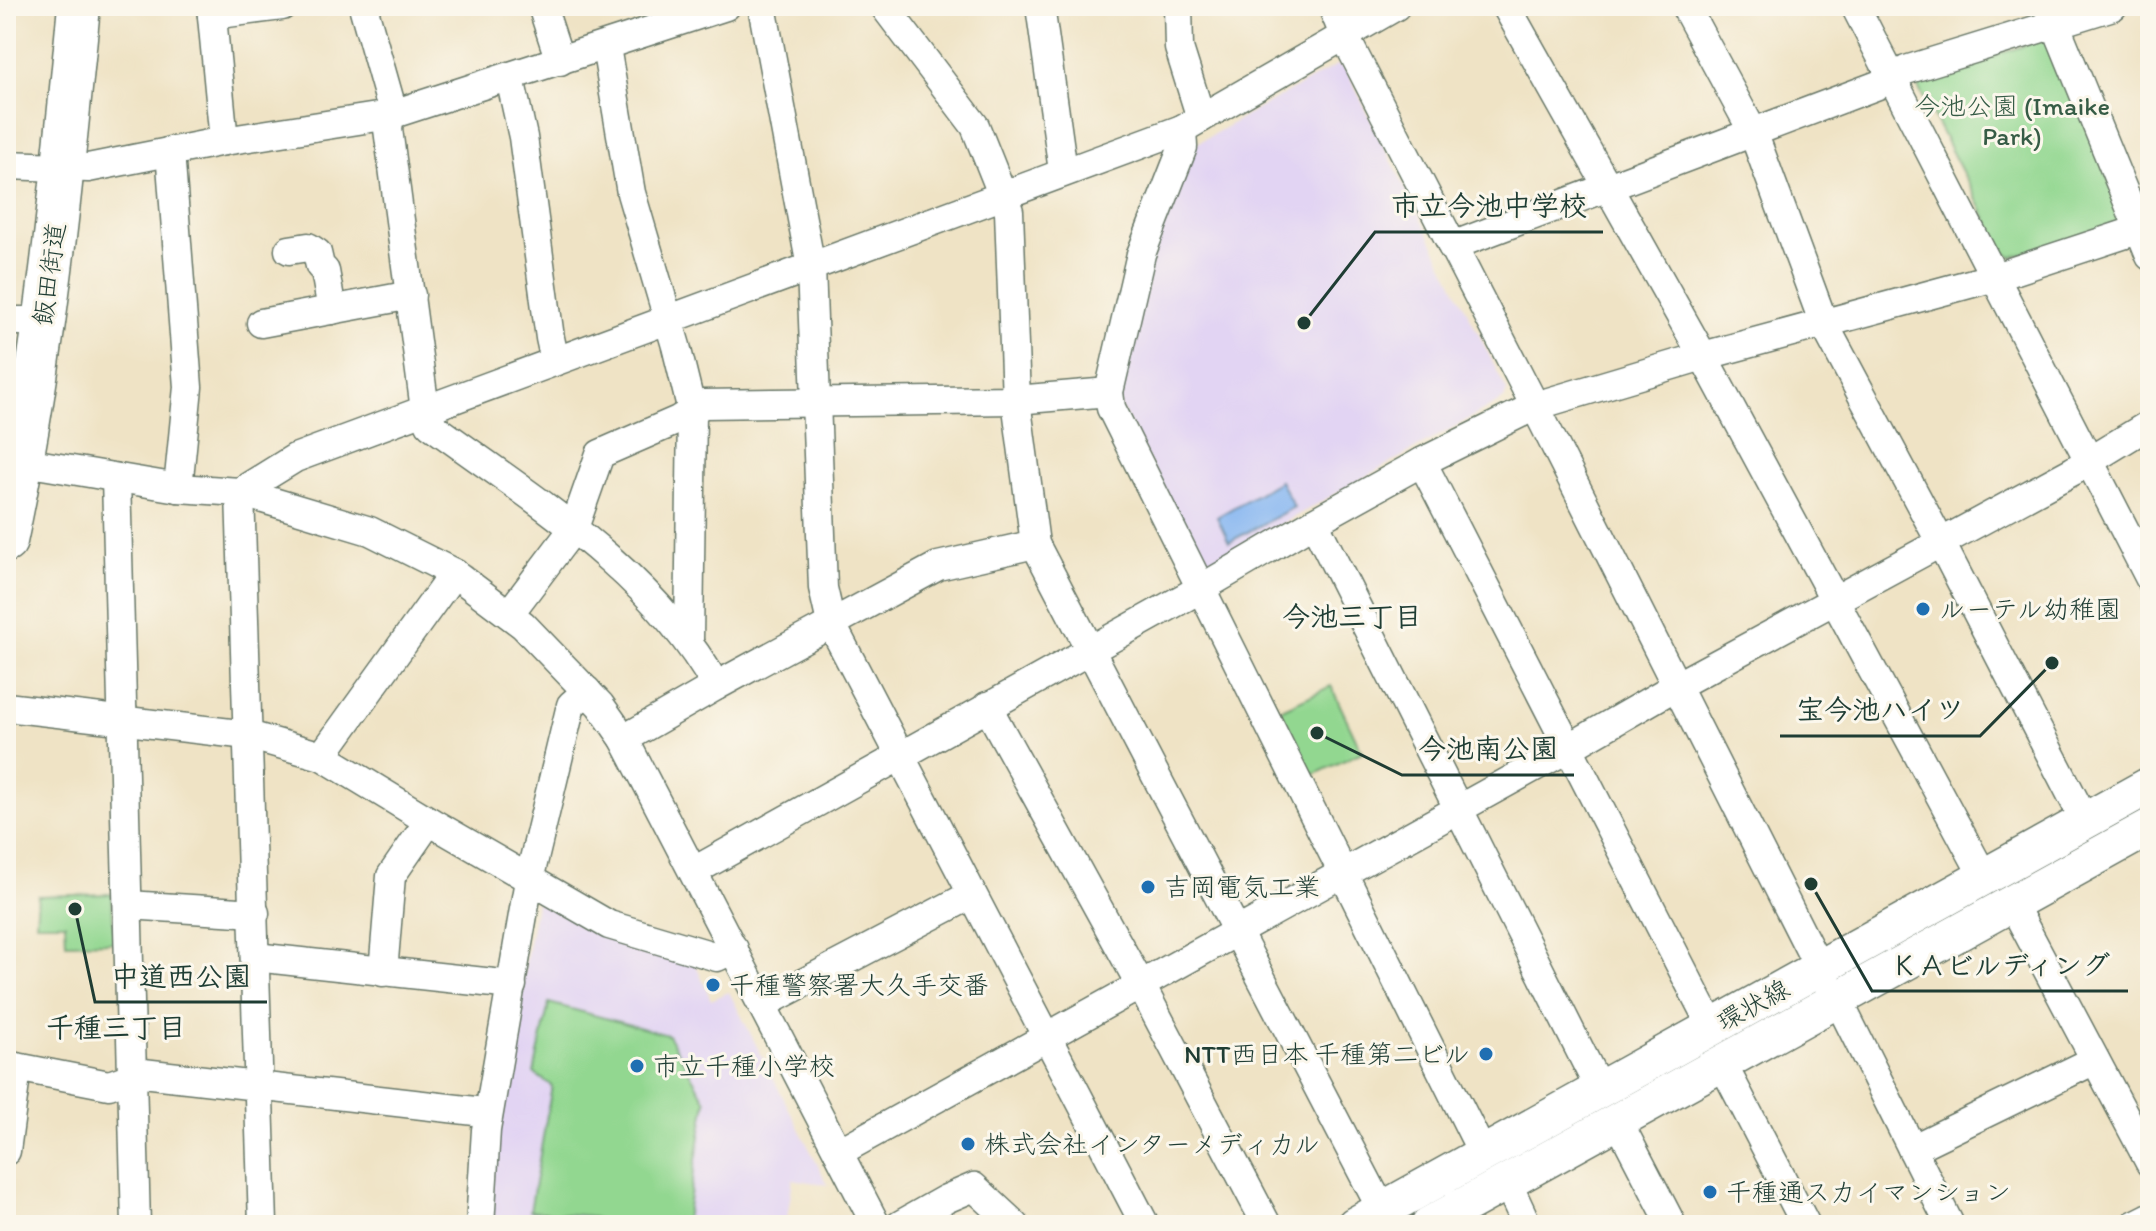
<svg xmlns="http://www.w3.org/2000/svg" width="2156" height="1231" viewBox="0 0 2156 1231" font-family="Itim,'Klee One',sans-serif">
<rect width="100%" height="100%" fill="#fbf7ec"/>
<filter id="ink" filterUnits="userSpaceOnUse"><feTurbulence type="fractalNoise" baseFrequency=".0125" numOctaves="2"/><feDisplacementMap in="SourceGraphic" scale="16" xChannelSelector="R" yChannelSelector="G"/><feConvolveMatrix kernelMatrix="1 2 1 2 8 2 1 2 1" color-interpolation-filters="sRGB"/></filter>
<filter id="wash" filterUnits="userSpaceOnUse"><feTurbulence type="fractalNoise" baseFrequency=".006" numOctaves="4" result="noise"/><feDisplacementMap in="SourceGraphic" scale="32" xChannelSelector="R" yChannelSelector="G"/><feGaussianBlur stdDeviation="1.8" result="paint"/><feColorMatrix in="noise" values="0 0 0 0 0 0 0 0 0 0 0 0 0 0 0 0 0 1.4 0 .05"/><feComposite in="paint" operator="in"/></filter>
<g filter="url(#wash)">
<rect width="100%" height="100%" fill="#efe3c5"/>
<g fill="#e2d4f3">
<polygon points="1337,65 1345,68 1507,391 1504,399 1205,567 1118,402 1150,254 1196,144"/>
<polygon points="546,898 695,963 711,1000 729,992 828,1185 793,1179 786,1225 491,1225 495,1132 536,904"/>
</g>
<g fill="#92d790" stroke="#588a62" stroke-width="2">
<polygon points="2044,39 2053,43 2122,212 2118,225 2012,257 2004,252 1918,87 1923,79"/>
<polygon points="1331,686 1362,752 1303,780 1271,714"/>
<polygon points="112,894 114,942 66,943 65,923 36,923 38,896"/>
<polygon points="549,1003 668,1035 706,1101 685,1225 613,1225 589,1216 530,1211 552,1086 534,1073"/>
</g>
<polygon fill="#86b6f1" stroke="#527a92" stroke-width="2" points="1280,481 1294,507 1229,542 1217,517"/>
</g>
<g filter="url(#ink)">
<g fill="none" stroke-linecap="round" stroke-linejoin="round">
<defs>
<g id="minor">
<polyline points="211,6 224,141"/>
<path d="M363,6L391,105L388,129L425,410L430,424C534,500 651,570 716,686"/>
<polyline points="542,6 560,61"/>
<polyline points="762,6 811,267 823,588 831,623 1145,1225"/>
<polyline points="884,6 975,126 1009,211 1016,400 1035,544 1382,1210"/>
<polyline points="1040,6 1063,171"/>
<polyline points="1178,6 1179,48 1201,118"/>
<polyline points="1332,6 1344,35 1535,406 1819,968 1844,1012 1950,1225"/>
<polyline points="1506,6 1703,356 1984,877"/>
<polyline points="1685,6 1753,132 1824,324 1941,543 2085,821"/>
<polyline points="1855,6 2150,579"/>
<polyline points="2048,6 2150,256"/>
<polyline points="212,15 282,6"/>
<polyline points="606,47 631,193 676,346 692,411 689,641"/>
<polyline points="510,78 523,137 550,338 555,361"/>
<polyline points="1182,129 1183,147 1141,254 1109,392 1111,408 1483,1154"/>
<polyline points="170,151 188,387 178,488"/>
<polyline points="6,165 88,168 224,141 390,115 726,6"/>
<polyline points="1452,246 1878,85 1906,70 2113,6"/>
<polyline points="289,250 308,247 317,253 320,266 325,271 332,310"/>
<polyline points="6,321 43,321"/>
<polyline points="261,323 411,295"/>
<polyline points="7,459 178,488 240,492 370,531 454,573 523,625 600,705 624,739 876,1225"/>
<polyline points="1422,462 1712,1027"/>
<polyline points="116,478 136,1225"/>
<polyline points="1314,522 1600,1090"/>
<polyline points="509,614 574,528 600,454 678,420 703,404 1016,400 1109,392"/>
<polyline points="987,706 1145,993 1267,1225"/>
<polyline points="6,707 248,735 322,756 429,821 609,925 717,957 734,949"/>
<polyline points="624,739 716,686 938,566 1035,544"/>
<polyline points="322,756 454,573"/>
<polyline points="694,871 1200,589 1314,522 1422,462 1535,406 1703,356 1995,277 2150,226"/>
<polyline points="2012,903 2150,1163"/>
<polyline points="128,905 255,913"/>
<polyline points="255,957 512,985"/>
<polyline points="383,972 391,876 429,821"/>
<polyline points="763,1004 971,895"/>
<polyline points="1722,1063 1806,1225"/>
<polyline points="6,1065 109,1085 143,1073 475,1111 488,1115"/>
<polyline points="1618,1121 1672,1225"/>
<polyline points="1912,1149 2095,1060"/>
<polyline points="6,1151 17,1068"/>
<polyline points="839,1152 1567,749 1676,686 2073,471 2150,424"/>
<polyline points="1507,1182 1527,1225"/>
<polyline points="263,1225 240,492 295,458 1182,129 1396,6"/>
<polyline points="480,1225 486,1130 529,880 571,705 587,691"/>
<polyline points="900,1225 946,1199 974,1187 1015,1225"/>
<polyline points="2134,1225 2150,1217"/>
</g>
<g id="major">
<polyline points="1355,1225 2150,785"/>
<polyline points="1429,1225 2150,827"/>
</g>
<path id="highway" d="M6,541C44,365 62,185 79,6"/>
</defs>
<use href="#minor" stroke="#687767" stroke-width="31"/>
<use href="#major" stroke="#687767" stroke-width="39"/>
<use href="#highway" stroke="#687767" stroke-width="45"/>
<polyline stroke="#687767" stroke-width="3" stroke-dasharray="2 6" stroke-linecap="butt" points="1307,1225 1328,1214"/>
<use href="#minor" stroke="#fff" stroke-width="28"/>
<use href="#major" stroke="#fff" stroke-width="36"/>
<use href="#highway" stroke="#fff" stroke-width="42"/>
</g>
</g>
<g fill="#1f6fb2" stroke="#fbf7ec" stroke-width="3">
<circle cx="1923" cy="609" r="8"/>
<circle cx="1148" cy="887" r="8"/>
<circle cx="713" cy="985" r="8"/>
<circle cx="1486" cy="1054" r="8"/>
<circle cx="637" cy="1066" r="8"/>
<circle cx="968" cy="1144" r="8"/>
<circle cx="1710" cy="1192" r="8"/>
</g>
<g text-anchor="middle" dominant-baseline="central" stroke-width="6" stroke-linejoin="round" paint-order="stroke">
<g font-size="26" fill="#365c46" stroke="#fbf7ec">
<text x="2012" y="106">今池公園 (Imaike<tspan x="2012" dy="30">Park)</tspan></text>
</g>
<g font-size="26" fill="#1f3d34" stroke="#fbf7ec">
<text transform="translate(49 274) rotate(-82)">飯田街道</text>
<text transform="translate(1753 1005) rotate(-29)">環状線</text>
</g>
<g font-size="26" fill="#1f3d34" stroke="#fbf7ec" text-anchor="start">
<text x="1939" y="609">ルーテル幼稚園</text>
<text x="1164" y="887">吉岡電気工業</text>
<text x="729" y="985">千種警察署大久手交番</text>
<text x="1470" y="1054" text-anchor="end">NTT西日本 千種第二ビル</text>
<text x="653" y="1066">市立千種小学校</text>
<text x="984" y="1144">株式会社インターメディカル</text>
<text x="1726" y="1192">千種通スカイマンション</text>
</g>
<g font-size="28" font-weight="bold" fill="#1f3d34" stroke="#fbf7ec">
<text x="1352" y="616">今池三丁目</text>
<text x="116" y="1027">千種三丁目</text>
</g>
</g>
<path fill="none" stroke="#1f3d34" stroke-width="3" d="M1304 323L1375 232H1603M2052 663L1980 736H1780M1317 733L1402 775H1574M1811 884L1872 991H2128M75 909L95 1002H267"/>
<g fill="#1f3d34" stroke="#fbf7ec" stroke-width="3">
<circle cx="1304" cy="323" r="8"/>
<circle cx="2052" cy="663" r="8"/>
<circle cx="1317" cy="733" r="8"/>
<circle cx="1811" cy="884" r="8"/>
<circle cx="75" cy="909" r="8"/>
</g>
<g font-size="28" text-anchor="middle" font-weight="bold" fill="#1f3d34" stroke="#fbf7ec" stroke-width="6" stroke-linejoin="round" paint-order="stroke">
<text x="1489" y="215">市立今池中学校</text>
<text x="1880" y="719">宝今池ハイツ</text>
<text x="1488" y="758">今池南公園</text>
<text x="2000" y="975">ＫＡビルディング</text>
<text x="181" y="986">中道西公園</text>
</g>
<rect width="2156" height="1231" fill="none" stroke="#fbf7ec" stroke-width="32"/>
</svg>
